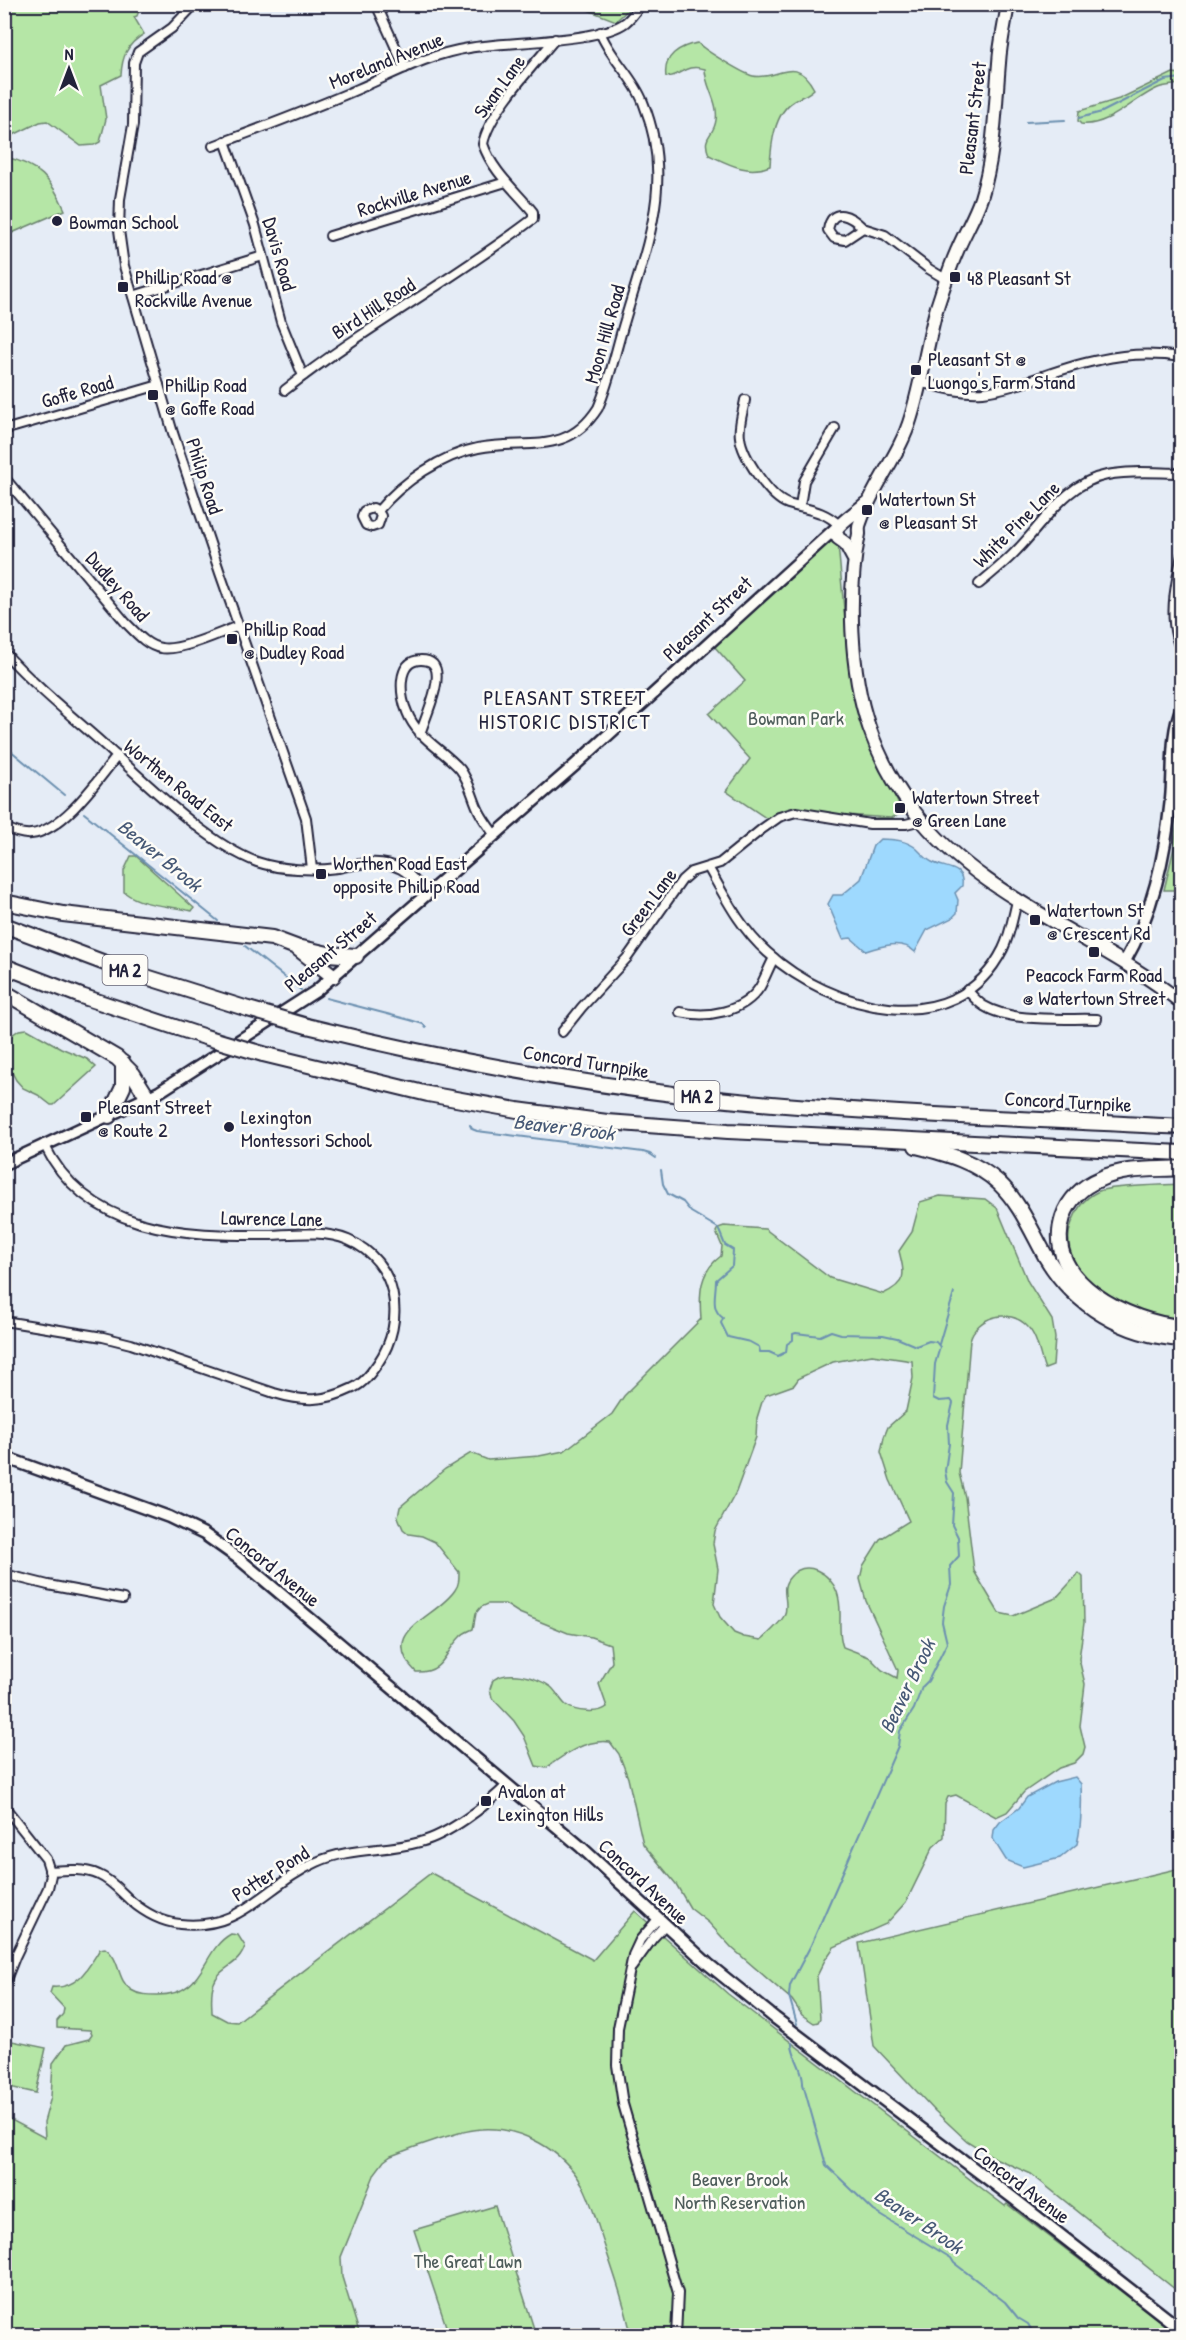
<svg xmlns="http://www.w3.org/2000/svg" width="1186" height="2340" viewBox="0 0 1186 2340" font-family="'Patrick Hand',sans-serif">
<rect width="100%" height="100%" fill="#e5ecf6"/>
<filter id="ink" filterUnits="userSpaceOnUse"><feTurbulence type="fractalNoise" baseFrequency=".0167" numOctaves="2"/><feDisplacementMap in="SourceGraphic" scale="12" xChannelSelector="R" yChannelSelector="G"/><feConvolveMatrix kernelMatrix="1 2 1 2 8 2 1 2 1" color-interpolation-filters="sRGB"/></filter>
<g filter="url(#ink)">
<g fill="#b5e6a6" stroke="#6c8470" stroke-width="1.5" fill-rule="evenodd">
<path d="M5,4L141,5L137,16L134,17L144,34C127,44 122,57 121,75L101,85L106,119L100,142L94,145L81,146L47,121L40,122L5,139Z"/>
<polygon points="575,5 633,5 616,21"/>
<path d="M698,43C704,50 744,74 753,76C778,81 795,53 814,89C807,96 801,96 794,101C774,113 771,145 770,166C748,175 730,165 709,155C701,135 714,137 716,120C719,102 705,87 705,69C683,63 682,77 666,77C663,56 679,46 698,43Z"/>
<path d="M1173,73L1181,74V84C1174,85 1165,85 1158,88C1134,98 1109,127 1081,124L1078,121L1079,111L1119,99Z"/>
<path d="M5,157C38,164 52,180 65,210L5,236Z"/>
<polygon points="834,541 838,544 849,664 854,697 869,744 901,809 898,815 891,818 785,811 769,820 726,791 750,759 709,714 745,681 714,646 828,542"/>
<polygon points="1179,803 1182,803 1181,890 1164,890 1174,848"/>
<path d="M131,856H136L194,908L192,911C169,905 143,907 124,892V871Z"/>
<polygon points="27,1029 61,1048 87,1059 96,1067 54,1105 51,1105 38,1095 23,1088 16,1080 5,1059 5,1040 19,1030"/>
<path d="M1181,1184V1322C1164,1318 1144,1316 1128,1309C1098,1297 1059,1260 1071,1225C1077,1209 1082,1199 1099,1191C1109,1186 1166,1185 1181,1184Z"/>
<path d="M940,1196L985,1199L997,1208L1028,1282L1052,1320L1055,1338L1053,1366L1045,1369C1039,1355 1038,1337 1027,1326C1009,1307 976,1317 970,1340L959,1473L965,1497L974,1571L999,1613L1013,1616L1056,1598L1079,1573L1083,1577L1084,1623L1079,1659L1085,1684L1080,1726L1085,1747L1083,1754L1074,1763L1059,1768L1024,1792L1007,1812L996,1817L956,1795L948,1797L945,1804L944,1837L933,1847L906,1902L886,1924L834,1947L825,1960L817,1976L820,2018L818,2022L814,2023L802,2015L792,2000L732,1948L709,1923L690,1908L676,1884L643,1844L628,1778L619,1754L610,1742C586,1739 565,1754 546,1768L536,1766L524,1736L514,1721L492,1698L490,1689L493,1680C508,1669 537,1677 551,1687C557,1692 560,1700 566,1705C575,1712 598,1714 607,1707L599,1684L612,1662L610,1644L591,1637L568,1633L519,1613L505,1604H488L481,1607L476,1613L473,1629C469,1631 463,1633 460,1637C444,1653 444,1673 416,1672C376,1631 437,1618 455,1590C459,1585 459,1579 459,1572L435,1542L422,1536L409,1534L403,1529L398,1517L400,1507L445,1469L471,1453L488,1460L539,1456L564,1451L612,1414L624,1396L701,1319C699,1294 699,1272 721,1256L722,1246L716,1232L718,1228L724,1226L765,1229L830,1278L883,1294C907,1283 905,1275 899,1251L912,1232L920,1202ZM872,1355L912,1361L913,1378L906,1411L888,1427L884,1437L881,1452L890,1480L909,1521L880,1539L863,1566L860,1579L866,1601L898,1670L897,1678L882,1670L869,1657L843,1647C836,1629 844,1611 837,1592C830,1573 806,1558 790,1577C778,1590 791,1602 784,1616C781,1622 766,1636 761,1640L744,1637L734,1633L720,1617L714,1604L718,1569L713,1544L715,1531L736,1492L756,1437L757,1418L762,1402L766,1395L794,1385L799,1378L833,1362Z"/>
<polygon points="1181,1868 1181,2294 1031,2174 995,2158 967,2141 935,2111 874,2046 859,1943"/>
<path d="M431,1873L593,1960L635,1911L728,1994L1005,2206L1007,2204L1178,2335H631C625,2304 614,2274 604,2244C597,2224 592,2202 582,2184C562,2150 522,2127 483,2129C463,2129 411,2148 391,2156L384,2161L375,2173L341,2257L342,2277L360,2335H5L4,2116L45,2138L44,2122L51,2097L53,2063L66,2045L89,2039L92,2035L90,2030L57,2028V2021L63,2014L64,2008L50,1993L52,1987C78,1989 88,1968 100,1949L105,1948C121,1959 116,1979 131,1990C139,1995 148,1995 157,1995C207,1995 200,1951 231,1934L238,1935L245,1946C239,1967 220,1966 214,1983C210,1992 212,2004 212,2013L227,2021L237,2022Z"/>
<polygon points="7,2040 46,2048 36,2093 5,2086 4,2049"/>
<polygon points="495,2206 536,2335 449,2335 414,2230"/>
</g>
<g fill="#9ed9fe" stroke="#6c90b0" stroke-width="1.5">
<path d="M880,839C893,839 907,840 917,849C922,854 926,859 932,862C945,869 965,866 962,886L955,893L958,900L957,913L952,918L927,930L915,952C902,939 881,946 866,951L851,938L843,939L828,904L833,895H842L861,879L873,846Z"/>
<path d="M1075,1777L1081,1784C1082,1805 1082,1824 1077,1844L1060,1858L1023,1867L1006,1860L993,1839L994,1830L1000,1822L1019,1808L1027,1797L1055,1782Z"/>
<polygon points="1181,2256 1181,2285 1177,2277 1174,2263"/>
</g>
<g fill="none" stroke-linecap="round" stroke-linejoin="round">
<g stroke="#6c90b0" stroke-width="2">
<polyline points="1079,118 1102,112 1165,80 1182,78"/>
<polyline points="1026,122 1065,120"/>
<polyline points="4,745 64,795"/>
<polyline points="84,813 218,921"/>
<polyline points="245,946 301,990"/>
<polyline points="326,998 410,1020 423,1024 426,1028"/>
<polyline points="470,1125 472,1129 477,1131 643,1152 650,1154 656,1158"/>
<path d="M661,1170L663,1184L668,1194L683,1202L691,1212L718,1228L725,1245L733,1250L732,1266L716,1280C716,1294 710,1309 723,1318L721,1323L728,1337L750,1342L759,1347L760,1352H769L778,1356L786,1352L787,1344L793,1340V1334L796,1333L820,1336L831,1331L841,1334L883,1335L897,1338L916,1346L929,1341L936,1342L940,1347L935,1364L933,1398L939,1401L951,1400L953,1403L948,1425L949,1444L945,1471L947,1482L954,1493L952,1525L958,1537L959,1556L950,1566L951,1585L944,1606L942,1622L947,1643L928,1681L922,1687L914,1709L900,1731L898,1746L811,1945L790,1985L789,1996L797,2024"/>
<polyline points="939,1344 954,1293"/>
<path d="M792,2043C791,2056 804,2068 803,2084L826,2165L874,2211L951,2258L954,2263L1005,2302L1018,2318L1028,2324L1035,2336"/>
</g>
<defs>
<g id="street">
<polyline points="195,4 172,28 138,52 134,63 133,125 120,199 119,230 124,266 173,433 220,573 306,818 312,869"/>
<polyline points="376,4 405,68"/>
<polyline points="225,141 255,225 281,322 303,376"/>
<path d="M213,146C261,128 310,110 358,89C395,73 429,54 469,48C506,41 599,43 626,22C632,17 636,11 641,4"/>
<path d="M863,228C851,216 832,205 828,230L834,238L845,240L863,228L885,235L929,269L947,280"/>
<polyline points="330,236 506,182"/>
<polyline points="133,296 263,256"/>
<path d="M919,382C940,387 961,394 983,392C1023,387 1059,367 1099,360C1125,354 1154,353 1182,357"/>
<path d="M285,390C364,328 453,280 533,219V212C516,191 492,171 483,144C489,112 534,65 555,39"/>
<path d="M745,400C743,412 738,426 740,437C742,456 770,498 788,504C808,510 823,510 839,525"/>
<polyline points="4,430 159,385"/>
<path d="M4,477L126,623C136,633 147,646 161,648C178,652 221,633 238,626"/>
<polyline points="800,506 804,481 835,428"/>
<path d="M378,511L381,516L378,525L372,527L366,525L362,517L364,511L373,508L378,511C402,482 442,455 478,448C526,438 566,458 598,408C610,380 616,349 625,320C647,244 675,181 643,102C633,76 610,58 600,32"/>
<path d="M1182,555C1175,585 1167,623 1182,652"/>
<path d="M979,584C992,573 1006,562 1017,550C1045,522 1065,483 1107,475C1131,470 1158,473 1182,473"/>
<path d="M4,652C34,685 68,713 101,742C144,780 205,843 257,862C280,870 314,871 338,868C360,864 380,858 401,869C410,873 419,886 427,894"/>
<path d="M420,734C425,718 445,677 433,664C430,661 426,660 421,660C396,660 400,696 407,712C417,738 442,749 460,769C470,782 472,797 479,811C483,819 489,827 494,834"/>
<path d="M4,827C12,831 22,835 31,834C63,831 98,780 117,756"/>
<path d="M708,867C725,897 741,929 767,952C830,1010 955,1045 1003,949C1010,935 1013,917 1017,901"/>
<path d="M967,990C972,995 977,1002 984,1006C1012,1023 1065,1018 1097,1019"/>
<path d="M680,1012C707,1018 743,1013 760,987C765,978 769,967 774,958"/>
<polyline points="562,1032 582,1007 627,958 682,880 691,872 720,863 762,829 779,817 796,812 870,824 906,824 922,820"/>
<path d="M4,1321L103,1337L131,1344L274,1393C304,1402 324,1402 353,1388C364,1383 371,1373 378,1363C407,1321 398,1261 348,1240C324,1230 295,1234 271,1235C184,1236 87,1233 44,1144"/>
<polyline points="4,1574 48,1585 123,1599"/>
<polyline points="4,1806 46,1859 51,1875 48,1888 15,1957 4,1985"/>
<path d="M49,1871C65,1870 84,1868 99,1875C111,1880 121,1892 131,1901C144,1912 162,1922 180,1924C243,1931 265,1885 317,1862C350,1847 385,1852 420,1842C448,1835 486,1806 507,1785"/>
<polyline points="658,1919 640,1940 633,1955 618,2028 617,2065 623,2104 678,2293 676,2336"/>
<polyline points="632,1967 653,1938 665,1925"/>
</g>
<g id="secondary">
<path d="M1124,963C1153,913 1165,856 1171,799C1174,770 1170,734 1182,707"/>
<polyline points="4,1164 159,1092 316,991 574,766 837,527"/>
<polyline points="4,1457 169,1517 204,1534 238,1558 581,1847 708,1964 775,2018 1013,2198 1182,2330"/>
</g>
<g id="primary">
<path d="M1008,4C1005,24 1000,43 999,63C995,109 995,153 981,198C975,216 964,234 957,251C949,269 943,289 937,307C927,343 922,381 911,417C900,455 872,486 860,523C858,527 859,531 859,534C847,591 850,672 869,727C879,756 895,786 914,811C983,901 1095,933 1182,1003"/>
<path d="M853,558L845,543L838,538L836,530C841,521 857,512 865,504"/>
</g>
<g id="highway">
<polyline points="4,902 63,914 272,938 296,947 333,976"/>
<polyline points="4,925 121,969 248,1009"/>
<polyline points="302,948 328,954 356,956"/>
<polyline points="4,966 81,996 205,1037"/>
<polyline points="4,992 117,1058 133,1074 148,1098"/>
<path d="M307,1026C433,1057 560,1081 689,1096C852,1114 1018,1118 1182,1127"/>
<polyline points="263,1054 428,1094 517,1110 607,1122 728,1131 1182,1153"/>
<polyline points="109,1116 123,1087 123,1063"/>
<path d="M916,1146C947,1154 975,1161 999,1183C1020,1203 1032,1232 1046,1257C1074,1305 1125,1336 1182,1339"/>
<path d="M1182,1168C1155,1170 1125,1167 1100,1179C1083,1186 1069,1199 1063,1217C1042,1282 1130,1323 1182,1327"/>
</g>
</defs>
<use href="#street" stroke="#22223b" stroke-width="12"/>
<use href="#secondary" stroke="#22223b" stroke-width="15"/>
<use href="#primary" stroke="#22223b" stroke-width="16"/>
<use href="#highway" stroke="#22223b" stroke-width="18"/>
<use href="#street" stroke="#fdfcf7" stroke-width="8"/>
<use href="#secondary" stroke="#fdfcf7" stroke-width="10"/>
<use href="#primary" stroke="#fdfcf7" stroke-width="12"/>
<use href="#highway" stroke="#fdfcf7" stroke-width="14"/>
<defs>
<g id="highway-bridge">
<polyline points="248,1009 307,1026"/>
<polyline points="205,1037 263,1054"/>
</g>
</defs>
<use href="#highway-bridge" stroke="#22223b" stroke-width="18" stroke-linecap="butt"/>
<use href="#highway-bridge" stroke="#fdfcf7" stroke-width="14"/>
</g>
</g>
<g fill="#22223b" stroke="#fdfcf7" stroke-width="2">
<circle cx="57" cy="221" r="6"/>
<rect x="949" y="271" width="12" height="12" rx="3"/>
<rect x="117" y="281" width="12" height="12" rx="3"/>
<rect x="910" y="364" width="12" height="12" rx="3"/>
<rect x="147" y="389" width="12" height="12" rx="3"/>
<rect x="861" y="504" width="12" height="12" rx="3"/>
<rect x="226" y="633" width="12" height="12" rx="3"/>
<rect x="894" y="802" width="12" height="12" rx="3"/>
<rect x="315" y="868" width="12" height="12" rx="3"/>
<rect x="1029" y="914" width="12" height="12" rx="3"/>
<rect x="1088" y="946" width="12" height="12" rx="3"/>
<rect x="80" y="1111" width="12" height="12" rx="3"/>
<circle cx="229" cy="1127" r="6"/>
<rect x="480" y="1795" width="12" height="12" rx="3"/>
</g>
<g text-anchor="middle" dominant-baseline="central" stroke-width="5" stroke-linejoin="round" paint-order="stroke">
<g fill="#fdfcf7" stroke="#646373" stroke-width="1.5">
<rect x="102.5" y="955" width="45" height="30" rx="4.5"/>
<rect x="674.5" y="1081" width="45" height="30" rx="4.5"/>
</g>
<g font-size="18" font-weight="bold" fill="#22223b">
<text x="125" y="970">MA 2</text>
<text x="697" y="1096">MA 2</text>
</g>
<g font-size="20" fill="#22223b" stroke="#fdfcf7">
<text transform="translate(386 60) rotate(-22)">Moreland Avenue</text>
<text transform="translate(499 86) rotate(-54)">Swan Lane</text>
<text transform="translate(972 118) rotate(-83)">Pleasant Street</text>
<text transform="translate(414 193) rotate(-17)">Rockville Avenue</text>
<text transform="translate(280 254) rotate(74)">Davis Road</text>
<text transform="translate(373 308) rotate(-33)">Bird Hill Road</text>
<text transform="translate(604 334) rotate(-74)">Moon Hill Road</text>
<text transform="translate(77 391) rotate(-16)">Goffe Road</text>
<text transform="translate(205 476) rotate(72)">Philip Road</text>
<text transform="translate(1016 524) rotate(-45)">White Pine Lane</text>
<text transform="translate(118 586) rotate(49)">Dudley Road</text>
<text transform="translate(707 618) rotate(-43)">Pleasant Street</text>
<text transform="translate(179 785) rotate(39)">Worthen Road East</text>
<text transform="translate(648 902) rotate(-53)">Green Lane</text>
<text transform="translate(330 951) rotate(-40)">Pleasant Street</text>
<text transform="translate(586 1061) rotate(9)">Concord Turnpike</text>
<text transform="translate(1068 1101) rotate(3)">Concord Turnpike</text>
<text transform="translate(272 1218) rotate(1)">Lawrence Lane</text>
<text transform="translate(273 1566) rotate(39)">Concord Avenue</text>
<text transform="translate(270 1873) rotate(-32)">Potter Pond</text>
<text transform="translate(644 1881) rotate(43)">Concord Avenue</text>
<text transform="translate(1022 2184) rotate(37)">Concord Avenue</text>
</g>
<g font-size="20" fill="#22223b" stroke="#fdfcf7" text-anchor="start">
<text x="69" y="221">Bowman School</text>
<text x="135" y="276">Phillip Road @<tspan x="135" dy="23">Rockville Avenue</tspan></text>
<text x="967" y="277">48 Pleasant St</text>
<text x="928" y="358">Pleasant St @<tspan x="928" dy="23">Luongo's Farm Stand</tspan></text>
<text x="165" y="384">Phillip Road<tspan x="165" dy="23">@ Goffe Road</tspan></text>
<text x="879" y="498">Watertown St<tspan x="879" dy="23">@ Pleasant St</tspan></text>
<text x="244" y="628">Phillip Road<tspan x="244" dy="23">@ Dudley Road</tspan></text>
<text x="912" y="796">Watertown Street<tspan x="912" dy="23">@ Green Lane</tspan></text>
<text x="333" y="862">Worthen Road East<tspan x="333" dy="23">opposite Phillip Road</tspan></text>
<text x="1047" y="909">Watertown St<tspan x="1047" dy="23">@ Crescent Rd</tspan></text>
<text x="1094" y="974" text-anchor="middle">Peacock Farm Road<tspan x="1094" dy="23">@ Watertown Street</tspan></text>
<text x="98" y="1106">Pleasant Street<tspan x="98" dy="23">@ Route 2</tspan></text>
<text x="241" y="1116">Lexington<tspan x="241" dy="23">Montessori School</tspan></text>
<text x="498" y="1790">Avalon at<tspan x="498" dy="23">Lexington Hills</tspan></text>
</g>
<g font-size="20" fill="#4e5d5b" stroke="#fdfcf7">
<text x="796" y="717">Bowman Park</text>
<text x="740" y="2178">Beaver Brook<tspan x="740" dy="23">North Reservation</tspan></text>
<text x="468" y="2260">The Great Lawn</text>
</g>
<g font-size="21" letter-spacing="1.5" fill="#22223b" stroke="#fdfcf7">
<text x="565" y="697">PLEASANT STREET<tspan x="565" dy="24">HISTORIC DISTRICT</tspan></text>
</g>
<g font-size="21" font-style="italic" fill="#475976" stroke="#fdfcf7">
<text transform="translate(160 855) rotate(39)">Beaver Brook</text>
<text transform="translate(564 1127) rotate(7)">Beaver Brook</text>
<text transform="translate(907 1686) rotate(-64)">Beaver Brook</text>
<text transform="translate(919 2220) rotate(34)">Beaver Brook</text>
</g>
</g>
<rect width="1186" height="2340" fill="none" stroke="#fdfcf7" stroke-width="24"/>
<rect x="12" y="12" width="1162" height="2316" fill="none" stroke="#22223b" stroke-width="2" filter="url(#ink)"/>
<g transform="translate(69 69)" stroke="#fdfcf7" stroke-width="4.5" paint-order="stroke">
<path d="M0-4.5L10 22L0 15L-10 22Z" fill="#22223b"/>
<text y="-9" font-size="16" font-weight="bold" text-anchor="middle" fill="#22223b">N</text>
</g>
</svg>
